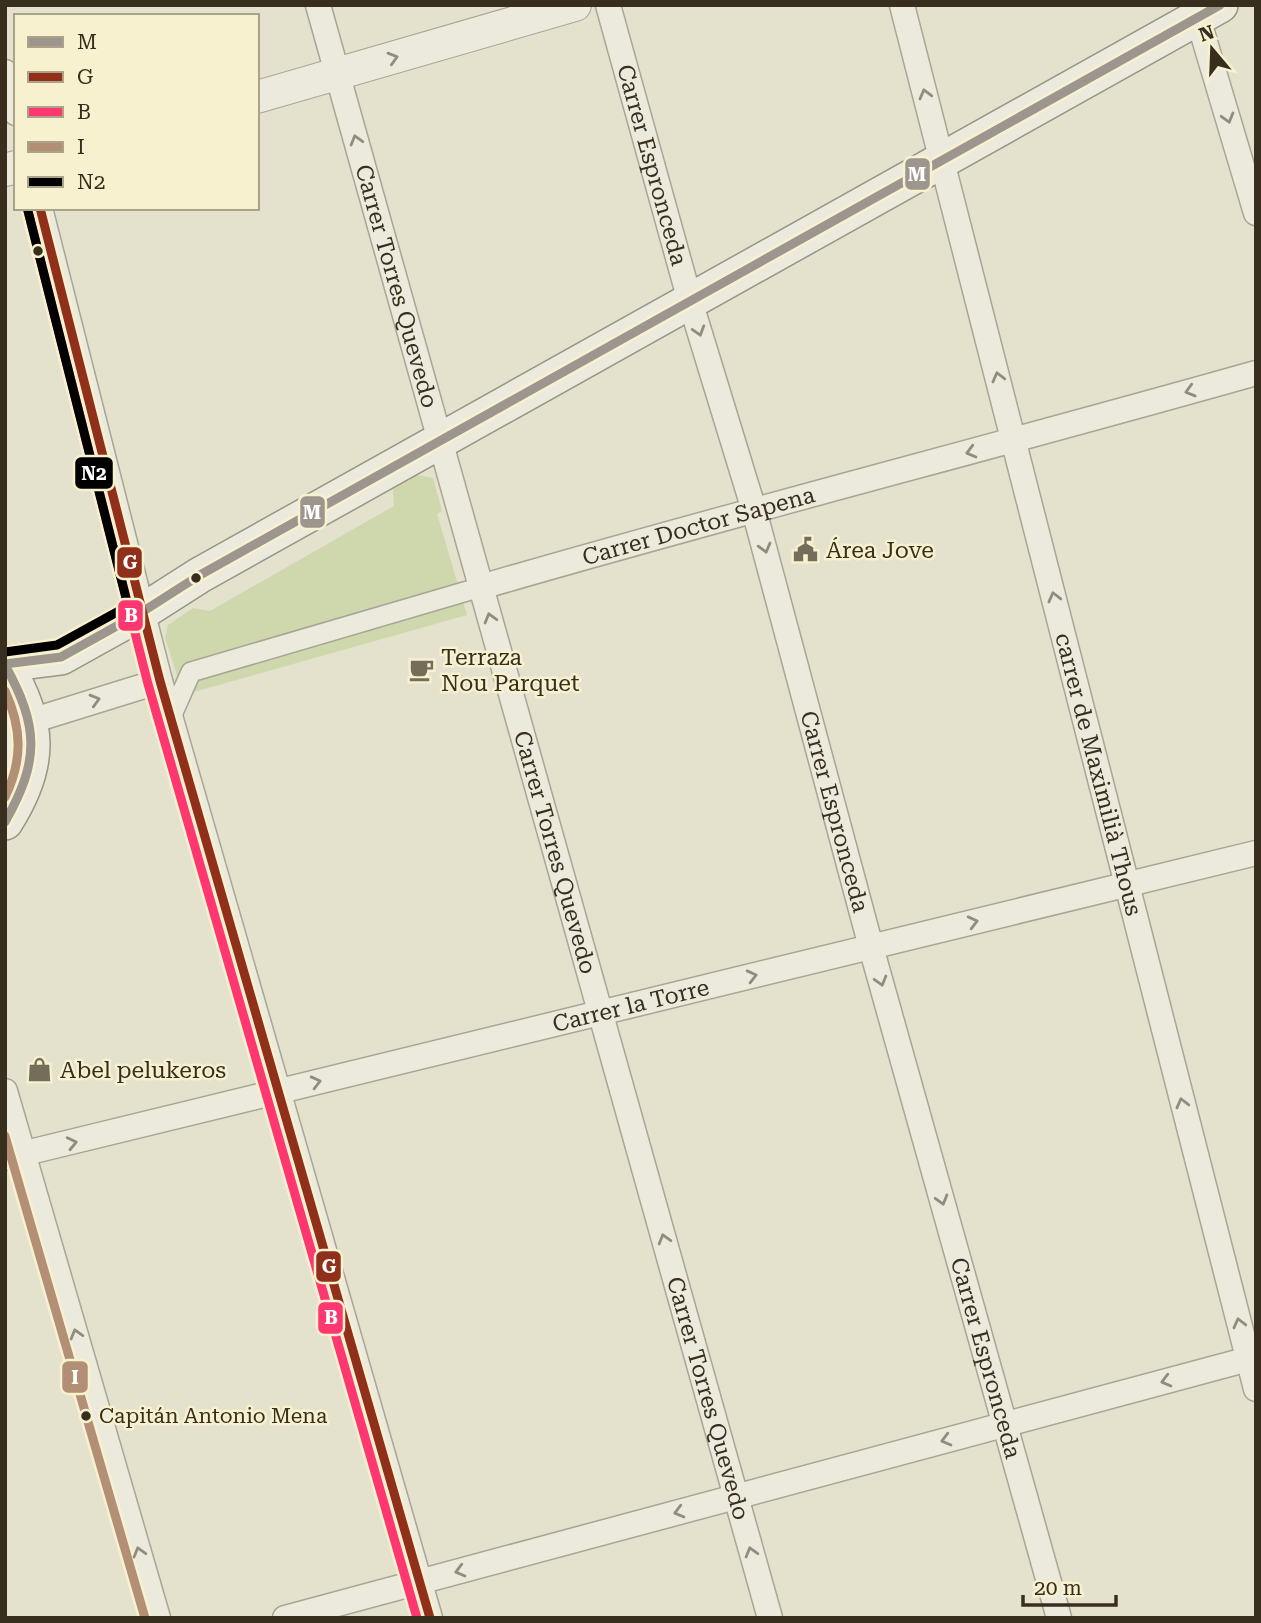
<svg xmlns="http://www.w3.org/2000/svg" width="1261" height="1623" viewBox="0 0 1261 1623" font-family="'Roboto Serif',serif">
<rect width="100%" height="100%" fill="#e4e1cc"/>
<polygon fill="#cfd7ad" points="417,475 433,478 442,511 437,514 467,615 183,695 165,637 168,625 193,608 210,611 394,506 393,489"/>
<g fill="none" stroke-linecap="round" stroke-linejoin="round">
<defs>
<g id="pedestrian">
<path d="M5,712C10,734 12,754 5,776"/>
<polyline points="171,717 191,672 481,587"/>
</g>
<g id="minor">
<path id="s1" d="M318,5L770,1618"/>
<path id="s2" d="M608,5L690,301L754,510L871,947L1059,1618"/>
<path id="s3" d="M902,5L1256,1389"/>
<polyline points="1194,5 1256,213"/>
<polyline points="5,72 16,113"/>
<polyline points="40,208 160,681 430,1618"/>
<path id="s4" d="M481,587C738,512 998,446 1256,373"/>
<polyline points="31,721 160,681"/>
<polyline points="5,1091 158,1618"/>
<path id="s5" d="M5,1158L1256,853"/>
<polyline points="285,1618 1256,1357"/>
</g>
<g id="tertiary">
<polyline points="257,97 575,5"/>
<polyline points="5,170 16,167"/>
</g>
<g id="secondary">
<polyline points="5,664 61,657 142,612 200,575 1220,5"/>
<path d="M5,665C40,723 42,764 5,822"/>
</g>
</defs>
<use href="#pedestrian" stroke="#a9a595" stroke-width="22"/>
<use href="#minor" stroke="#a9a595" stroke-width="27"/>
<use href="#tertiary" stroke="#a9a595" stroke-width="34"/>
<use href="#secondary" stroke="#999485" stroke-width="38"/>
<use href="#pedestrian" stroke="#eceadd" stroke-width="19"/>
<use href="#minor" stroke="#eceadd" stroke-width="24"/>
<use href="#tertiary" stroke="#eceadd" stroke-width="32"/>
<use href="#secondary" stroke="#eceadd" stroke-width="35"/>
<defs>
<g id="bus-1">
<polyline points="5,664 61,657 142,612 200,575 1220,5"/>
<path d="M5,665C39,727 40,760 5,822"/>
</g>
<polyline id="bus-2" points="40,208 160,681 430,1618"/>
<polyline id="bus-3" points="28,211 148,684 417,1618"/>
<g id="bus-4">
<path d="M5,691C22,728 23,760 5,797"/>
<polyline points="5,1136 145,1618"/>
</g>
<polyline id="bus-5" points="5,652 57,645 128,606 28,211"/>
</defs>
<use href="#bus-1" stroke="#f7f1d0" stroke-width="14"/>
<use href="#bus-2" stroke="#f7f1d0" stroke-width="14"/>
<use href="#bus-3" stroke="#f7f1d0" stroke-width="14"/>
<use href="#bus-4" stroke="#f7f1d0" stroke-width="14"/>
<use href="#bus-5" stroke="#f7f1d0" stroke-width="14"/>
<use href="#bus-1" stroke="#9c968e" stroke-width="9"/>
<use href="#bus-2" stroke="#90301a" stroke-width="9"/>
<use href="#bus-3" stroke="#fe3770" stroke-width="9"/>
<use href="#bus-4" stroke="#b28f75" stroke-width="9"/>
<use href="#bus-5" stroke="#000" stroke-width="9"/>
</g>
<defs><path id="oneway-chevron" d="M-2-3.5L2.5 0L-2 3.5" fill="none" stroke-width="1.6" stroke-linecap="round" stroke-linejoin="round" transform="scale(1.75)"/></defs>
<g stroke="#928c7d">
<use href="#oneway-chevron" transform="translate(393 58) rotate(-16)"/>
<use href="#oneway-chevron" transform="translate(925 94) rotate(-105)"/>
<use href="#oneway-chevron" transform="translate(1228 118) rotate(74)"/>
<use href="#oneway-chevron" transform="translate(356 140) rotate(-106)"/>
<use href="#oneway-chevron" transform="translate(699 331) rotate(73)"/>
<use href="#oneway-chevron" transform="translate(998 377) rotate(-104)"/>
<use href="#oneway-chevron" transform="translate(1190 391) rotate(164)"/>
<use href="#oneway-chevron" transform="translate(971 452) rotate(165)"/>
<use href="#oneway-chevron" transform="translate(765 548) rotate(75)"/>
<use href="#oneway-chevron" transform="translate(1054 597) rotate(-104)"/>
<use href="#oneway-chevron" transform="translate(490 618) rotate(-106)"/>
<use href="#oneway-chevron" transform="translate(95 700) rotate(-16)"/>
<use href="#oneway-chevron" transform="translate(973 922) rotate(-14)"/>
<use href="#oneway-chevron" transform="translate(752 976) rotate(-14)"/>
<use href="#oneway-chevron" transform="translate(881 981) rotate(74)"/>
<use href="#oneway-chevron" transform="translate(316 1082) rotate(-14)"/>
<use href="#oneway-chevron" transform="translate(1182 1103) rotate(-104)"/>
<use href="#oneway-chevron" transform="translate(72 1143) rotate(-13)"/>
<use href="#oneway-chevron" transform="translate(942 1200) rotate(74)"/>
<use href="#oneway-chevron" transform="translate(664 1239) rotate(-106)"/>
<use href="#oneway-chevron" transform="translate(1239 1323) rotate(-104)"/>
<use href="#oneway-chevron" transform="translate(76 1334) rotate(-106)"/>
<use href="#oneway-chevron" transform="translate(1166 1381) rotate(165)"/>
<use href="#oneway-chevron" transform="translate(946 1440) rotate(165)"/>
<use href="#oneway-chevron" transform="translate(679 1512) rotate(165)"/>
<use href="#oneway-chevron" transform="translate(139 1552) rotate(-106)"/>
<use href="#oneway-chevron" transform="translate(751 1552) rotate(-106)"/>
<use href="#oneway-chevron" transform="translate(460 1571) rotate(165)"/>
</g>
<defs>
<symbol id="civic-bare" viewBox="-9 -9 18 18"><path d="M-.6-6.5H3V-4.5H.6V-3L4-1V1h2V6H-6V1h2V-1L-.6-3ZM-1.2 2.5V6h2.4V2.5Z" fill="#746d5a" stroke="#f7f1d0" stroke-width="2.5" paint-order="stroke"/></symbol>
<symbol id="cafe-bare" viewBox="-9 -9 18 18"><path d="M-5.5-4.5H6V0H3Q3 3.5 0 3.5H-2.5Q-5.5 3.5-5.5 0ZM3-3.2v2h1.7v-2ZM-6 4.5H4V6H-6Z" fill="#746d5a" stroke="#f7f1d0" stroke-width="2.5" paint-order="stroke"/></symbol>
<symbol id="shop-bare" viewBox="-9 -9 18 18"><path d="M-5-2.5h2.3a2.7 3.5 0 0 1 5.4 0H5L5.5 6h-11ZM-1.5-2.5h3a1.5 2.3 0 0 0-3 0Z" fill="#746d5a" stroke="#f7f1d0" stroke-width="2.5" paint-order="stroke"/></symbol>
</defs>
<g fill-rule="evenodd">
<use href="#civic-bare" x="788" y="532" width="35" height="35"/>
<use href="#cafe-bare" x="404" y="652" width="35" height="35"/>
<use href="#shop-bare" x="22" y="1052" width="35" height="35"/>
</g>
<g fill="#382e1d" stroke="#f7f1d0" stroke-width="2.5">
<circle cx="38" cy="251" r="6"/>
<circle cx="196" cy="578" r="6"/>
<circle cx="86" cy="1416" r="6"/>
</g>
<g text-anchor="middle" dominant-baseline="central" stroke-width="5" stroke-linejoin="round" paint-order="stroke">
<g font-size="21" fill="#382e1d" stroke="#f7f1d0" text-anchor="start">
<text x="99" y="1416">Capitán Antonio Mena</text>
</g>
<g font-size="23" fill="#382e1d" stroke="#f7f1d0">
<text stroke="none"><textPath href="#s2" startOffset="166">Carrer Espronceda</textPath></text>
<text stroke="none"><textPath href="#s1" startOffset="292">Carrer Torres Quevedo</textPath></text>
<text stroke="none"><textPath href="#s4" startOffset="226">Carrer Doctor Sapena</textPath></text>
<text stroke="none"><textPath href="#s3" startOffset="794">carrer de Maximilià Thous</textPath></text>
<text stroke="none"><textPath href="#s2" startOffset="838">Carrer Espronceda</textPath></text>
<text stroke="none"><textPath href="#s1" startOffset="880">Carrer Torres Quevedo</textPath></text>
<text stroke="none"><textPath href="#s5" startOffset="644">Carrer la Torre</textPath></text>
<text stroke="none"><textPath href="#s2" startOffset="1405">Carrer Espronceda</textPath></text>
<text stroke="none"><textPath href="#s1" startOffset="1447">Carrer Torres Quevedo</textPath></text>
</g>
<g font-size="23" fill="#382e1d" stroke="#f7f1d0" text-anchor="start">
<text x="826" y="550">Área Jove</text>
<text x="441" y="657">Terraza<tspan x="441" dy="26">Nou Parquet</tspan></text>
<text x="60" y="1070">Abel pelukeros</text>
</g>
</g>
<g stroke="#f7f1d0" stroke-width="2.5">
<rect x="904" y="157" width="27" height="34" rx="7" fill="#9c968e"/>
<rect x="74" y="456" width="40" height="34" rx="7" fill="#000"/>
<rect x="299" y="495" width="27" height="34" rx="7" fill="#9c968e"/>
<rect x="116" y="546" width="27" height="33" rx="7" fill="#90301a"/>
<rect x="117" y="599" width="27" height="33" rx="7" fill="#fe3770"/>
<rect x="315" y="1250" width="27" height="33" rx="7" fill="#90301a"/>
<rect x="317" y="1301" width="27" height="34" rx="7" fill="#fe3770"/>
<rect x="61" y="1360" width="28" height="34" rx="7" fill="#b28f75"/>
</g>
<g font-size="19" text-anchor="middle" font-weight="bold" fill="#fff">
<text x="917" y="181">M</text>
<text x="94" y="480">N2</text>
<text x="312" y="519">M</text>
<text x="130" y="569">G</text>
<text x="131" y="622">B</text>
<text x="329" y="1273">G</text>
<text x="331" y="1324">B</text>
<text x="75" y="1384">I</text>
</g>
<rect width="1261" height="1623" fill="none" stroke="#382e1d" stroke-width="14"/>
<rect x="14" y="14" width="245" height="196" fill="#f7f1d0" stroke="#aba388" stroke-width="2"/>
<rect x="28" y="37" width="35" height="10" fill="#9c968e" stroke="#aba388" stroke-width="2"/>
<text x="77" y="49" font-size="21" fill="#382e1d">M</text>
<rect x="28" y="72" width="35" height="10" fill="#90301a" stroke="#aba388" stroke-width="2"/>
<text x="77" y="84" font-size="21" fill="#382e1d">G</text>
<rect x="28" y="107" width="35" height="10" fill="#fe3770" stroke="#aba388" stroke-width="2"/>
<text x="77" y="119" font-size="21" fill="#382e1d">B</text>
<rect x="28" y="142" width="35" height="10" fill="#b28f75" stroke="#aba388" stroke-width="2"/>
<text x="77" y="154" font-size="21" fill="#382e1d">I</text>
<rect x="28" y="177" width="35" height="10" fill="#000000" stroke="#aba388" stroke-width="2"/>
<text x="77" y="189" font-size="21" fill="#382e1d">N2</text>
<g transform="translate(1212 49) rotate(341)" stroke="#f7f1d0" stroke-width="5" paint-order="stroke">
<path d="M0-5L12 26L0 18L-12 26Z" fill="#382e1d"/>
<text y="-10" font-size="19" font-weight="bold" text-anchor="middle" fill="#382e1d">N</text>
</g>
<path d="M1023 1595v10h93v-10" fill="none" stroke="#382e1d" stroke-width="3.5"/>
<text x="1034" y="1595" font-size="21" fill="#382e1d" stroke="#f7f1d0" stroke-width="5" paint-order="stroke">20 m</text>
</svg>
